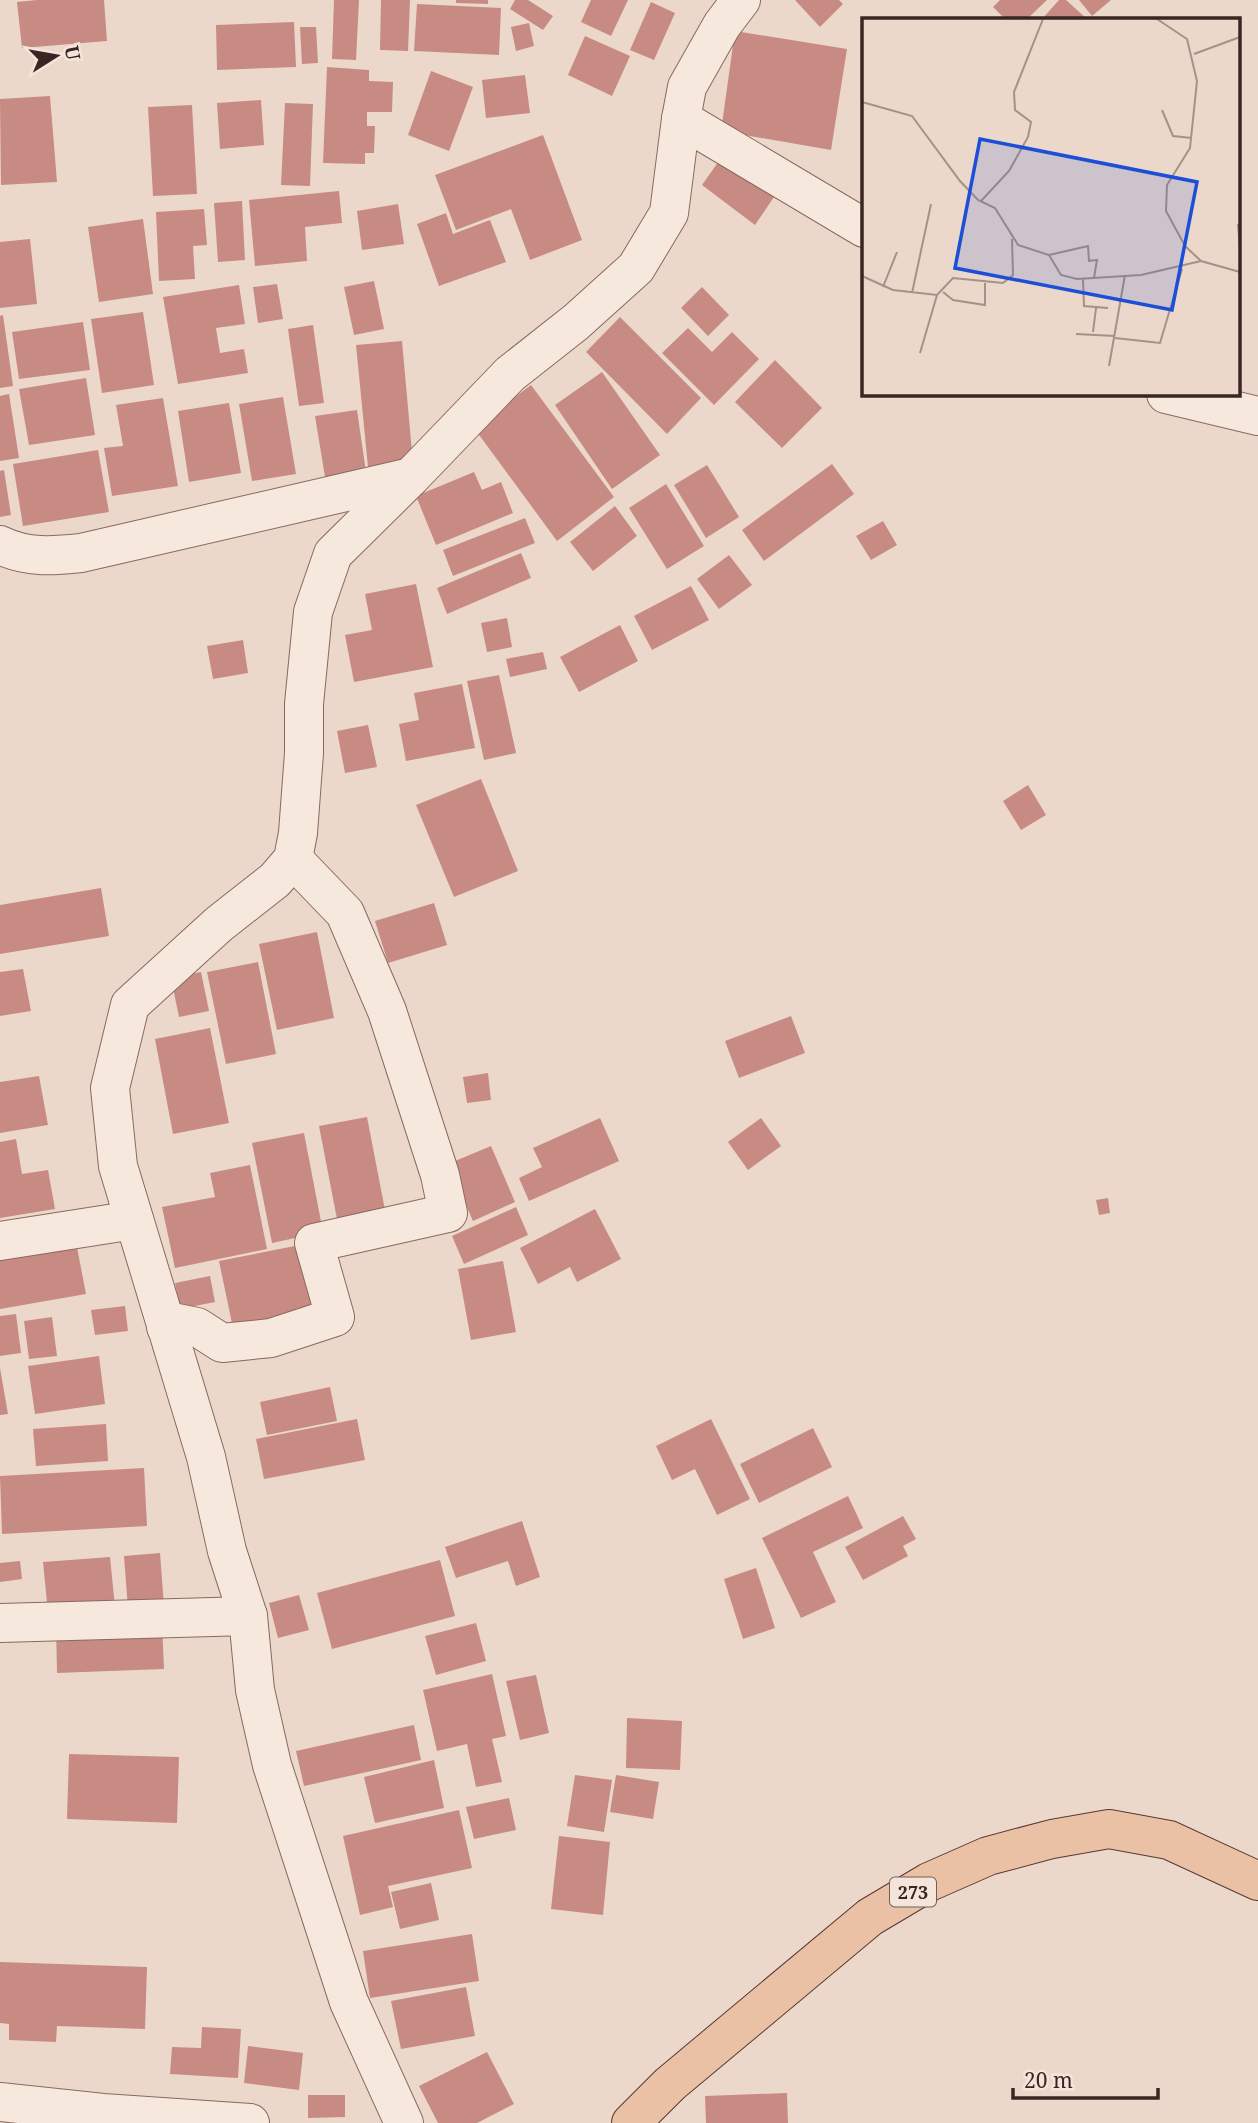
<svg xmlns="http://www.w3.org/2000/svg" width="1258" height="2123" viewBox="0 0 1258 2123" font-family="'Noto Serif',serif">
<rect width="100%" height="100%" fill="#ecd8ca"/>
<g fill="#c78b83">
<polygon points="37,0 104,0 107,41 22,48 17,2"/>
<polygon points="334,0 359,0 356,60 332,59"/>
<polygon points="381,0 410,0 408,51 380,50"/>
<polygon points="456,0 488,0 488,4 456,3"/>
<polygon points="515,0 528,0 553,16 543,30 510,9"/>
<polygon points="591,0 628,0 611,36 581,22"/>
<polygon points="795,0 839,0 843,4 820,27"/>
<polygon points="1000,0 1047,0 1027,19 1005,19 993,7"/>
<polygon points="1059,0 1066,0 1087,19 1042,19"/>
<polygon points="1079,0 1111,0 1092,16"/>
<polygon points="651,2 675,13 654,60 630,50"/>
<polygon points="417,4 501,8 499,55 414,51"/>
<polygon points="294,22 296,67 217,70 216,25"/>
<polygon points="529,23 534,46 516,51 511,27"/>
<polygon points="300,27 316,27 318,63 302,64"/>
<polygon points="735,31 847,49 831,150 721,131"/>
<polygon points="585,36 630,56 612,96 568,75"/>
<polygon points="327,67 369,70 369,81 393,82 392,112 367,112 367,126 375,126 374,153 365,153 365,164 323,163"/>
<polygon points="431,71 473,87 449,151 408,135"/>
<polygon points="525,75 530,113 486,118 482,80"/>
<polygon points="50,96 57,182 1,185 0,99"/>
<polygon points="261,100 264,145 220,149 217,103"/>
<polygon points="285,103 313,104 310,186 281,185"/>
<polygon points="192,105 197,194 153,196 148,107"/>
<polygon points="543,135 582,240 530,260 511,209 456,230 435,175"/>
<polygon points="721,158 774,197 755,225 702,185"/>
<polygon points="339,191 342,223 305,227 307,261 255,266 249,200"/>
<polygon points="242,201 245,260 218,262 214,203"/>
<polygon points="398,204 404,244 362,250 357,211"/>
<polygon points="204,209 207,245 193,246 195,279 159,281 156,212"/>
<polygon points="446,213 453,234 490,220 506,262 439,286 417,224"/>
<polygon points="143,219 153,294 99,302 88,227"/>
<polygon points="30,239 37,304 0,308 0,242"/>
<polygon points="374,281 384,329 354,335 344,287"/>
<polygon points="277,284 283,319 258,323 253,287"/>
<polygon points="239,285 245,324 216,328 220,353 244,349 248,373 178,384 163,297"/>
<polygon points="702,287 729,315 708,336 681,308"/>
<polygon points="143,312 154,385 102,393 91,319"/>
<polygon points="3,315 13,386 0,388 0,316"/>
<polygon points="620,317 701,398 667,434 586,352"/>
<polygon points="83,322 90,370 19,379 12,332"/>
<polygon points="313,325 324,403 299,406 288,329"/>
<polygon points="688,328 712,352 732,332 759,359 714,405 662,353"/>
<polygon points="402,341 413,463 368,467 356,345"/>
<polygon points="775,360 822,408 782,448 735,402"/>
<polygon points="602,372 660,455 612,489 555,405"/>
<polygon points="86,378 95,435 29,445 19,389"/>
<polygon points="531,385 614,497 557,541 474,428"/>
<polygon points="9,394 19,458 0,461 0,396"/>
<polygon points="283,397 296,474 252,481 239,404"/>
<polygon points="163,398 178,486 112,496 104,448 123,446 116,405"/>
<polygon points="229,403 241,473 189,482 178,411"/>
<polygon points="357,410 366,472 325,477 315,416"/>
<polygon points="98,450 109,512 23,526 13,464"/>
<polygon points="832,464 854,494 764,561 742,530"/>
<polygon points="707,465 739,517 706,538 674,485"/>
<polygon points="4,470 11,515 0,517 0,471"/>
<polygon points="474,472 482,490 501,482 513,513 436,545 416,496"/>
<polygon points="666,484 704,546 667,569 629,508"/>
<polygon points="615,506 637,536 593,571 570,542"/>
<polygon points="525,518 535,543 453,576 443,550"/>
<polygon points="883,521 897,545 871,560 856,536"/>
<polygon points="521,553 531,578 447,614 437,588"/>
<polygon points="729,555 752,585 719,609 697,579"/>
<polygon points="416,584 433,667 354,682 345,635 372,630 365,594"/>
<polygon points="691,586 709,620 652,650 634,616"/>
<polygon points="507,618 512,647 487,652 481,623"/>
<polygon points="620,625 638,661 579,692 560,657"/>
<polygon points="243,640 248,673 213,679 207,646"/>
<polygon points="543,652 547,669 510,677 506,659"/>
<polygon points="499,675 516,753 484,760 467,681"/>
<polygon points="462,684 475,748 406,761 399,724 419,720 414,693"/>
<polygon points="368,725 377,767 345,773 337,731"/>
<polygon points="481,779 518,871 454,897 416,805"/>
<polygon points="1028,785 1046,815 1021,830 1003,801"/>
<polygon points="101,888 109,936 0,954 0,905"/>
<polygon points="434,903 447,945 388,963 375,921"/>
<polygon points="317,932 334,1018 277,1030 259,944"/>
<polygon points="258,962 276,1054 226,1064 207,972"/>
<polygon points="23,969 31,1011 0,1016 0,972"/>
<polygon points="201,972 209,1011 179,1017 171,978"/>
<polygon points="791,1016 805,1053 739,1078 725,1041"/>
<polygon points="210,1028 229,1123 173,1134 155,1039"/>
<polygon points="488,1073 491,1100 467,1103 463,1077"/>
<polygon points="39,1076 48,1125 0,1133 0,1082"/>
<polygon points="367,1117 385,1210 337,1219 319,1126"/>
<polygon points="600,1118 619,1161 529,1201 519,1178 542,1167 533,1148"/>
<polygon points="761,1118 781,1146 748,1170 728,1142"/>
<polygon points="304,1133 323,1232 272,1243 252,1143"/>
<polygon points="16,1139 22,1174 48,1170 55,1209 0,1218 0,1142"/>
<polygon points="491,1146 515,1202 473,1221 448,1164"/>
<polygon points="250,1165 267,1249 175,1268 162,1207 215,1197 210,1173"/>
<polygon points="1108,1198 1110,1213 1099,1215 1096,1200"/>
<polygon points="516,1207 528,1235 464,1264 452,1236"/>
<polygon points="595,1209 621,1259 577,1282 570,1267 538,1284 520,1248"/>
<polygon points="76,1242 86,1294 0,1309 0,1255"/>
<polygon points="305,1244 319,1317 234,1333 219,1261"/>
<polygon points="503,1261 516,1332 471,1340 458,1269"/>
<polygon points="210,1276 215,1302 180,1309 175,1283"/>
<polygon points="125,1306 128,1331 95,1335 91,1310"/>
<polygon points="16,1314 21,1353 0,1356 0,1316"/>
<polygon points="52,1317 57,1356 29,1359 24,1321"/>
<polygon points="99,1356 105,1404 35,1414 28,1366"/>
<polygon points="0,1368 8,1414 0,1415"/>
<polygon points="330,1387 337,1421 267,1435 260,1402"/>
<polygon points="357,1419 365,1460 264,1479 256,1439"/>
<polygon points="711,1419 750,1499 717,1515 695,1469 672,1480 656,1446"/>
<polygon points="106,1424 108,1461 36,1466 33,1429"/>
<polygon points="813,1428 832,1467 759,1503 740,1464"/>
<polygon points="144,1468 147,1526 2,1534 0,1476"/>
<polygon points="848,1496 863,1528 813,1552 836,1602 801,1618 762,1538"/>
<polygon points="903,1516 916,1539 903,1546 908,1556 863,1580 845,1547"/>
<polygon points="522,1521 540,1577 516,1586 508,1561 456,1578 445,1547"/>
<polygon points="160,1553 164,1606 128,1609 124,1556"/>
<polygon points="110,1557 115,1607 48,1613 43,1562"/>
<polygon points="440,1560 455,1616 332,1649 317,1593"/>
<polygon points="20,1561 22,1579 0,1582 0,1563"/>
<polygon points="756,1568 775,1628 743,1639 724,1579"/>
<polygon points="299,1595 309,1630 278,1638 269,1603"/>
<polygon points="162,1623 164,1669 57,1673 56,1627"/>
<polygon points="476,1623 486,1661 436,1675 425,1636"/>
<polygon points="492,1674 506,1736 492,1739 502,1782 476,1787 467,1744 437,1751 423,1690"/>
<polygon points="536,1675 549,1733 520,1740 506,1681"/>
<polygon points="627,1718 682,1721 680,1770 626,1768"/>
<polygon points="414,1725 421,1760 304,1786 296,1751"/>
<polygon points="69,1754 179,1757 177,1823 67,1819"/>
<polygon points="434,1760 444,1808 375,1823 364,1777"/>
<polygon points="575,1775 612,1780 604,1832 567,1826"/>
<polygon points="616,1775 659,1782 653,1819 610,1812"/>
<polygon points="509,1798 516,1830 474,1839 466,1807"/>
<polygon points="459,1810 472,1868 388,1886 393,1907 360,1915 343,1836"/>
<polygon points="559,1836 610,1842 603,1915 551,1909"/>
<polygon points="431,1883 439,1920 400,1929 391,1892"/>
<polygon points="472,1934 479,1981 370,1998 363,1951"/>
<polygon points="0,1962 147,1967 145,2029 57,2026 56,2042 9,2040 9,2024 0,2023"/>
<polygon points="466,1987 475,2036 401,2049 391,2001"/>
<polygon points="202,2027 241,2029 238,2078 170,2074 172,2047 201,2048"/>
<polygon points="248,2046 303,2053 299,2090 244,2083"/>
<polygon points="487,2052 514,2104 477,2123 438,2123 419,2086"/>
<polygon points="787,2093 788,2123 706,2123 705,2096"/>
<polygon points="308,2095 345,2095 345,2117 308,2118"/>
</g>
<g fill="none" stroke-linecap="round" stroke-linejoin="round">
<defs>
<g id="minor">
<polyline points="681,119 864,228"/>
<polyline points="1166,394 1258,416"/>
<path d="M0,545C27,558 52,556 81,553L411,477"/>
<polyline points="0,1241 134,1220"/>
<polyline points="166,1327 177,1323 197,1327 222,1343 271,1338 335,1317 314,1243 448,1213 440,1175 387,1011 345,913 293,859"/>
<polyline points="0,1623 248,1616"/>
<polyline points="0,2102 103,2113 250,2123"/>
<polyline points="404,2123 349,2002 272,1765 255,1690 248,1616 227,1551 206,1457 118,1166 110,1088 130,1005 219,924 275,880 293,859 298,833 304,753 304,704 313,612 333,554 411,477 510,374 576,322 636,268 669,213 681,119 687,87 722,25 741,0"/>
</g>
<polyline id="major" points="631,2123 670,2084 870,1917 929,1882 988,1856 1052,1839 1109,1829 1169,1840 1258,1881"/>
</defs>
<use href="#minor" stroke="#88695f" stroke-width="40"/>
<use href="#major" stroke="#563933" stroke-width="40"/>
<use href="#minor" stroke="#f7e8dd" stroke-width="38"/>
<use href="#major" stroke="#ebc1a6" stroke-width="38"/>
</g>
<g text-anchor="middle" dominant-baseline="central" stroke-width="5" stroke-linejoin="round" paint-order="stroke">
<rect fill="#f4e4d9" stroke="#715f59" stroke-width="2" x="890" y="1877.5" width="46" height="29" rx="5"/>
<g font-size="18" font-weight="bold" fill="#392622">
<text x="913" y="1892">273</text>
</g>
</g>
<g transform="translate(862 18)">
<rect width="378" height="378" fill="#ecd8ca"/>
<path fill="none" stroke="#a49187" stroke-width="2" d="M295,1L325,21L335,63L328,130L305,167L304,193L323,228L339,243L378,254M332,36L378,19M0,84L50,98L98,163L116,182L133,190L156,227L187,237L199,257L215,261L279,257L339,243M300,92L311,118L330,120M119,183L147,153L166,119L169,104L153,92L152,74L181,1M376,206L378,230M187,237L226,228L227,243L235,242L232,260M0,258L31,272L75,277L91,260L141,265L151,257L150,221M221,261L222,288L246,290M21,269L35,234M81,274L91,282L123,287V265M50,275L69,186M231,314L234,290M214,316L253,318M253,320L298,325L320,251M58,335L75,277M247,348L263,257"/>
<path fill="#1d4ed8" fill-opacity="0.15" stroke="#1d4ed8" stroke-width="3.5" d="M118,121L335,164L310,292L93,250Z"/>
<rect width="378" height="378" fill="none" stroke="#392622" stroke-width="3.5"/>
</g>
<g transform="translate(56 56) rotate(79)" stroke="#f4e4d9" stroke-width="5" paint-order="stroke">
<path d="M0-5L12 26L0 18L-12 26Z" fill="#392622"/>
<text y="-10" font-size="19" font-weight="bold" text-anchor="middle" fill="#392622">U</text>
</g>
<path d="M1013 2088v10h145v-10" fill="none" stroke="#392622" stroke-width="3.5"/>
<text x="1024" y="2088" font-size="21" fill="#392622" stroke="#f4e4d9" stroke-width="5" paint-order="stroke">20 m</text>
</svg>
